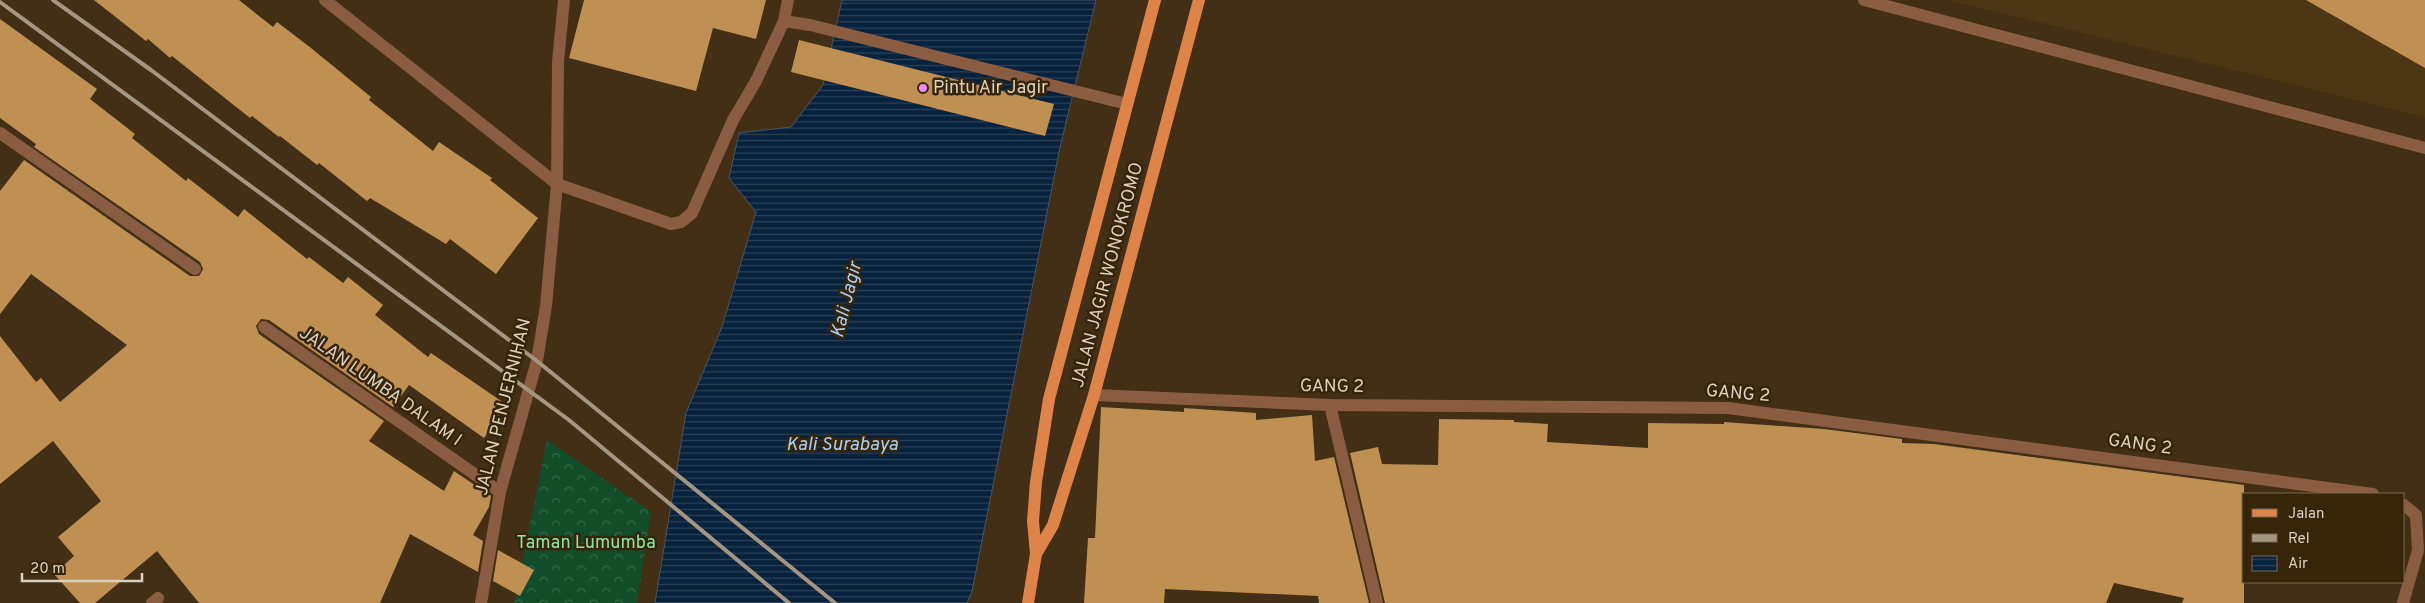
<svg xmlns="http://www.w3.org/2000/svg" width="2425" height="603" viewBox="0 0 2425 603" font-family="Overpass,sans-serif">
<defs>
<pattern id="forest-crowns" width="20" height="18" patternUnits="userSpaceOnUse" patternTransform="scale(1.25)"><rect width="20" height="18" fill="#124d2a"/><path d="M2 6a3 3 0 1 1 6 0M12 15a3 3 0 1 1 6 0" fill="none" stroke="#346647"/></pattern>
<pattern id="water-rules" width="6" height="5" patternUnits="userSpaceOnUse" patternTransform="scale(1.25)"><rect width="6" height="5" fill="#07223c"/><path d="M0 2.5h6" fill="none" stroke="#2b4156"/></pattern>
</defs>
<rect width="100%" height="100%" fill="#422f15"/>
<polygon fill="#4d3614" points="1948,0 2425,0 2425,117"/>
<polygon fill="url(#forest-crowns)" points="547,440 651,512 637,603 514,603"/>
<polygon fill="url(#water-rules)" stroke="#475664" points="842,0 1096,0 1060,147 972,591 967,603 655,603 686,413 722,327 756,212 729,178 739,133 791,127 823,85"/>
<g fill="#bf9052">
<polygon points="94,0 239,0 273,27 277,22 311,48 371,97 369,100 433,151 439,142 492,178 490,180 538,218 496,274 450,239 446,244 370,198 367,201 319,163 317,165 280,136 279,137 252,116 250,118 172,56 170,58 148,39 146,41"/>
<polygon points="584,0 766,0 756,39 713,28 696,91 569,58"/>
<polygon points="2306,0 2425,0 2425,68"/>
<polygon points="0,19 97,89 90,99 135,134 132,138 186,181 188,178 238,217 244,209 307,259 309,257 343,283 348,277 383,305 375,315 428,357 431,353 507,405 484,438 409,385 393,407 269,320 261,319 256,326 259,334 384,421 369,441 444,491 454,471 491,496 489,507 473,535 483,541 478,572 410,534 380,603 199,603 157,551 95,603 80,603 54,574 74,556 58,537 101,501 53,441 0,484 0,336 36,382 41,378 60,402 127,345 31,274 0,314 0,191 24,160 190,276 199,276 203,269 200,262 34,147 36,144 0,118"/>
<polygon points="799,40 1054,104 1045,136 791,72"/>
<polygon points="1101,407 1184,412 1184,408 1256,413 1256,420 1312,415 1315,461 1334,457 1369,603 1319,603 1318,596 1165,589 1164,603 1084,603 1088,538 1095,538"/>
<polygon points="1439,419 1514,420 1514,422 1548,424 1547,442 1648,448 1648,423 1724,424 1724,422 1824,429 1902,439 1902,443 1934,444 2244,485 2244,603 2182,603 2184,598 2114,583 2106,603 1385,603 1350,453 1378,447 1382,464 1438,465"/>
<polygon points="498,550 534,570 520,596 493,581"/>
</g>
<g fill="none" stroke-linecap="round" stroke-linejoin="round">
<g stroke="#8a5d42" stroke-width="12">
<polyline points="325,0 557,184 671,224 681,222 692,213 733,120 756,81 784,21 810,25 1127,104"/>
<polyline points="1864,0 2425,148"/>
<polyline points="784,21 788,0"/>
<polyline points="0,133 195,269"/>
<polyline points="264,327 500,492"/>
<polyline points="1094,395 1330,405 1728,408 2373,494"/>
<polyline points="1330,405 1377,603"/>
<polyline points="152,603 158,598"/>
<polyline points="481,603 500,492 537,361 546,306 557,184 558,62 564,0"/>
<polyline points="2403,603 2418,550 2416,515 2404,505"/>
</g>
<g stroke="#df8449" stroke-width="12">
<polyline points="1036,554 1053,525 1094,395 1199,0"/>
<polyline points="1028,603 1036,554 1033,521 1036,482 1049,399 1155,0"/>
</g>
<g stroke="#a49683" stroke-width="4">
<polyline points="53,0 151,70 537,361 835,603"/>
<polyline points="0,2 569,420 789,603"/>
</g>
</g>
<circle fill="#ed8cf9" stroke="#37250a" stroke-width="2" cx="923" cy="88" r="5"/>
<g text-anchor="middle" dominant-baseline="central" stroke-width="5" stroke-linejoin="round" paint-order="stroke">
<g font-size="18" fill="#dcd0c1" stroke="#37250a" text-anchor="start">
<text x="933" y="88">Pintu Air Jagir</text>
</g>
<g font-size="18" fill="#dcd0c1" stroke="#37250a">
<text transform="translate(1108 275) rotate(-75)">JALAN JAGIR WONOKROMO</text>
<text transform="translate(380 387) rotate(35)">JALAN LUMBA DALAM I</text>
<text transform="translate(1332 387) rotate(1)">GANG 2</text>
<text transform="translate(1738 394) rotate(5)">GANG 2</text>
<text transform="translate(504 407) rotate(-76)">JALAN PENJERNIHAN</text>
<text transform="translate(2140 445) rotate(8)">GANG 2</text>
</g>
<g font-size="18" fill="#87e5a5" stroke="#37250a">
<text x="586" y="543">Taman Lumumba</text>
</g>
<g font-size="19" font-style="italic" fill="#a6d0fc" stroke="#37250a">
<text transform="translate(847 300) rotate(-76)">Kali Jagir</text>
<text x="842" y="445">Kali Surabaya</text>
</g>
</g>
<rect x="2242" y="493" width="162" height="90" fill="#37250a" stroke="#796953"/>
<rect x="2252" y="509" width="25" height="8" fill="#df8449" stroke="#796953"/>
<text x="2288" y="518" font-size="15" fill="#dcd0c1">Jalan</text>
<rect x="2252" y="534" width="25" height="8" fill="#a49683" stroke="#796953"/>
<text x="2288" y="543" font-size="15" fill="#dcd0c1">Rel</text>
<rect x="2252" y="556" width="25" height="15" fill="url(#water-rules)" stroke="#796953"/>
<text x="2288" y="568" font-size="15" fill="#dcd0c1">Air</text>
<path d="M22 573v8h120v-8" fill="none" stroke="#dcd0c1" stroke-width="2.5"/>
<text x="30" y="573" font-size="15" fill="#dcd0c1" stroke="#37250a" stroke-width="4" paint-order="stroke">20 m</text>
</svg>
